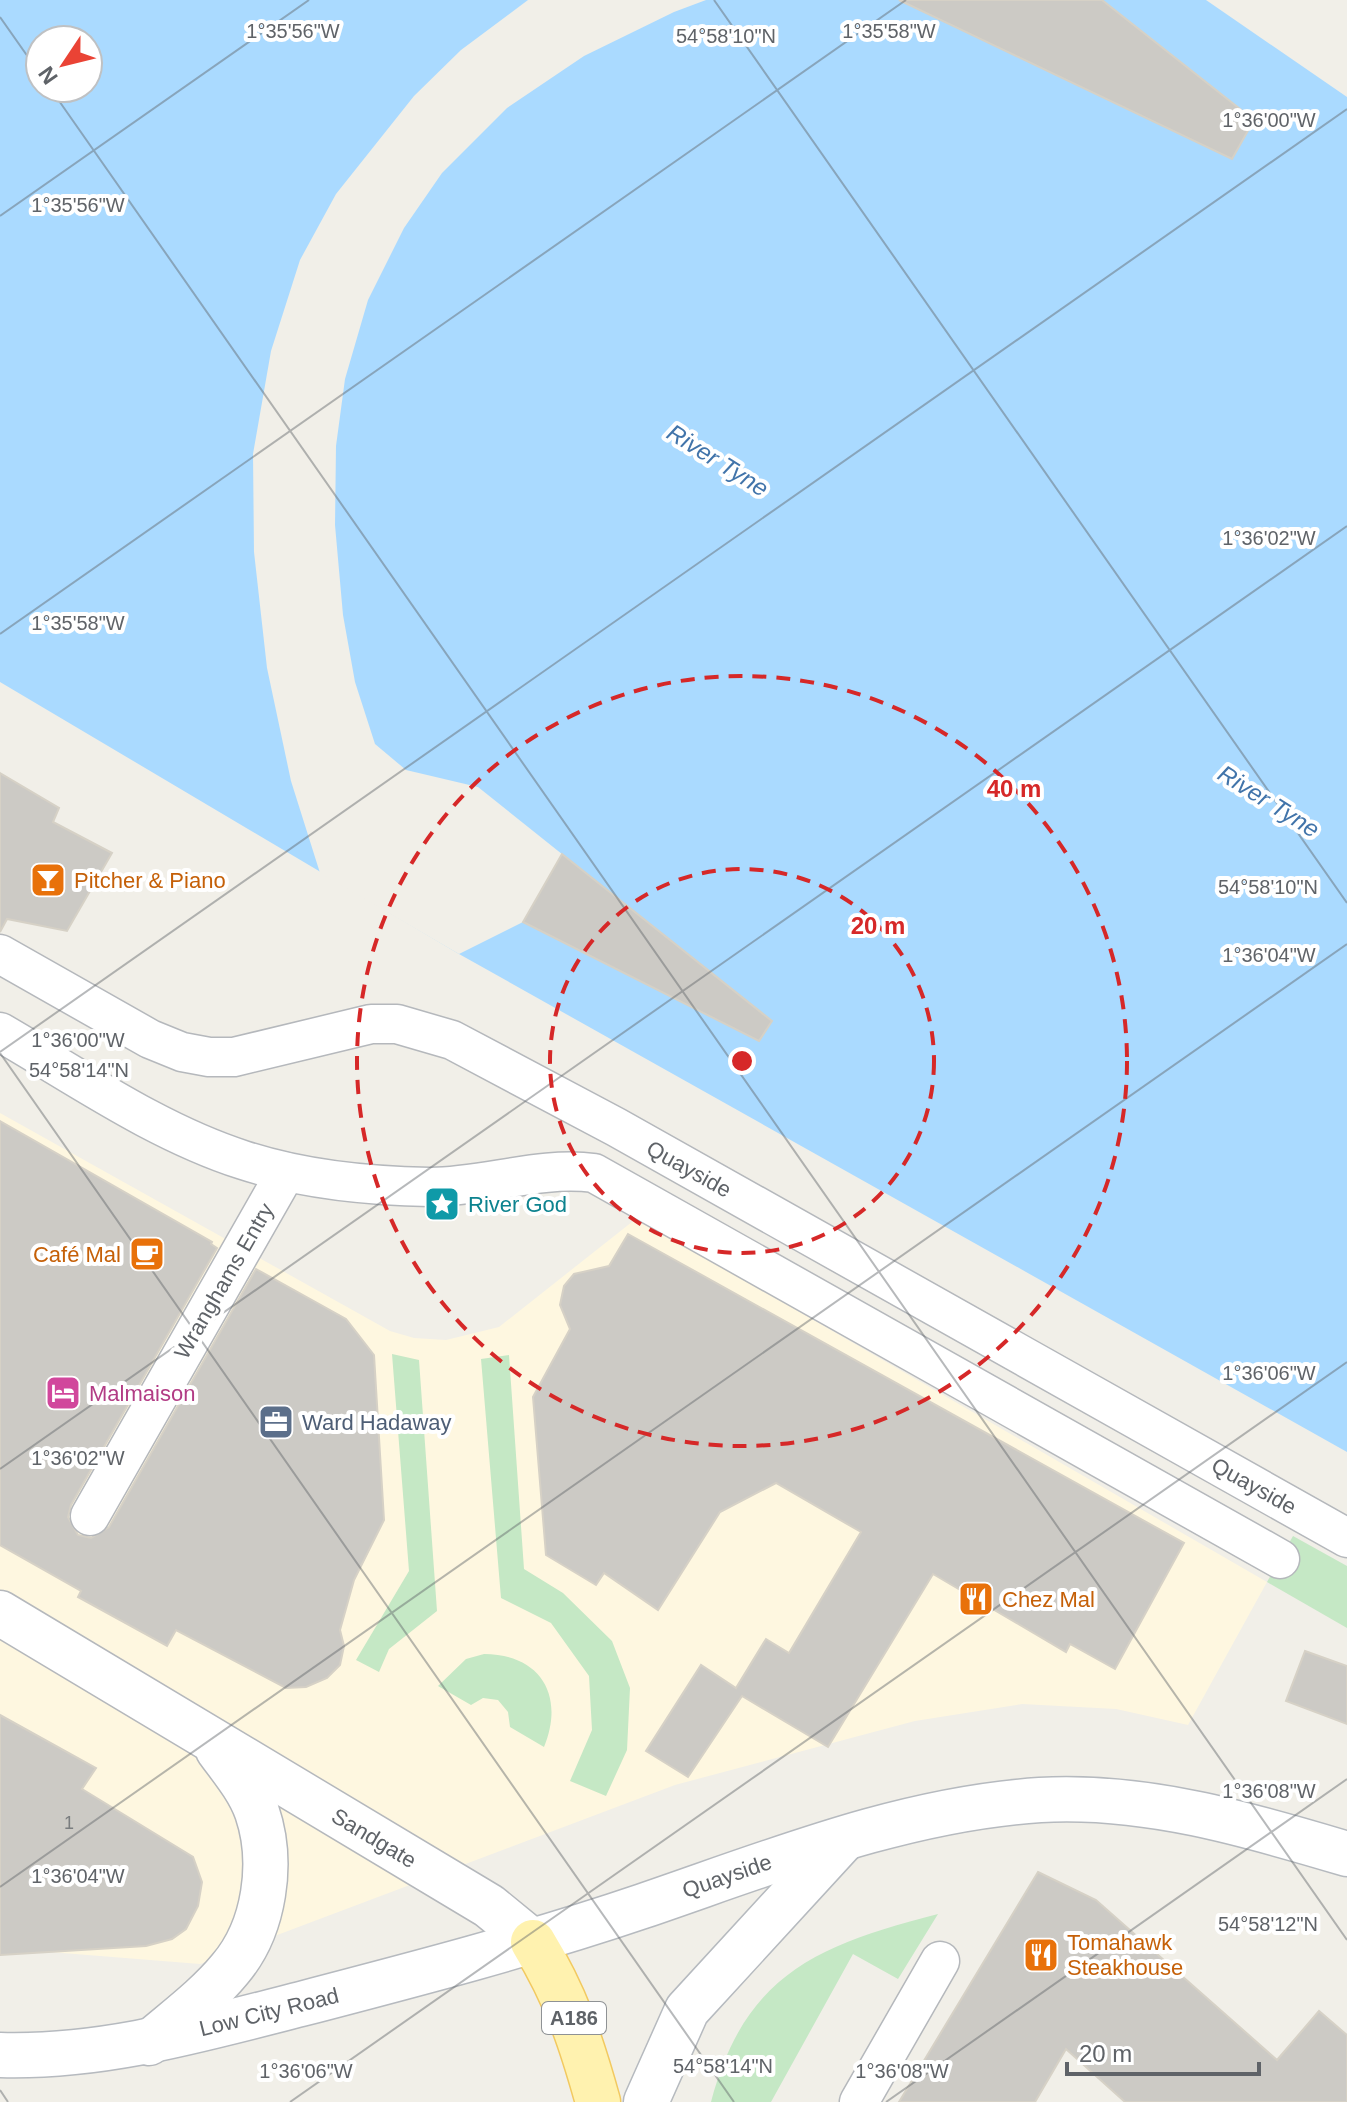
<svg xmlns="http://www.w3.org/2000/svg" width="1347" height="2102" viewBox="0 0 1347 2102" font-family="Helvetica,sans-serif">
<rect width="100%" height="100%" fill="#f1efe8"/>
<polygon fill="#fef7e0" points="0,1113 390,1331 414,1338 446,1340 499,1327 637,1218 1267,1582 1188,1725 1116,1709 1022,1704 915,1721 675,1785 200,1964 0,1948"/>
<g fill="#c5e8c5">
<polygon points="392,1354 419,1360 437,1611 389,1649 379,1672 356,1660 409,1571"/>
<polygon points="509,1355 524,1569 563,1593 612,1641 630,1688 627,1750 606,1796 570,1781 592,1730 589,1676 551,1623 501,1598 481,1359"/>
<polygon points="1293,1536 1347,1566 1347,1628 1267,1582"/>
<path d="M484,1654C541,1654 565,1696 544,1747L510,1727L508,1712L498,1700L483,1698L471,1705L438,1686L466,1659Z"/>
<path d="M938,1914L898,1979L853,1954L771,2102H711C745,1973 819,1945 938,1914Z"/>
</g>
<path fill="#aadaff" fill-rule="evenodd" d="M0,0H1206L1347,97V1452L459,954L0,682ZM40,40H88V88H40Z"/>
<polygon fill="#f1efe8" points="528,0 706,0 674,12 584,56 507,108 442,173 404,228 368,300 345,379 336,446 335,525 343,615 355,682 375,744 406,770 478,787 711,973 692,1007 523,922 459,954 320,873 291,781 267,668 254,552 253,454 271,351 300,260 336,194 414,96 461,50"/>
<g fill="#cccac5" stroke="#d6d1c6" stroke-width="2">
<polygon points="899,0 1102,0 1254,120 1232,159"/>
<polygon points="0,773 59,808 53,822 112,853 67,931 7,919 0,932"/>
<polygon points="562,854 772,1021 759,1041 523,922"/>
<polygon points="0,1121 212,1242 211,1244 217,1248 71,1505 68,1517 78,1535 91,1538 109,1527 256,1269 346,1319 374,1355 384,1520 354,1580 340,1630 344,1646 340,1665 327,1678 306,1687 286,1688 176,1630 167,1646 78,1597 81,1591 0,1545"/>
<polygon points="628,1234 1184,1543 1115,1669 1070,1644 1066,1652 933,1574 828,1747 742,1696 688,1777 646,1751 701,1665 736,1688 766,1639 789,1653 861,1532 776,1483 720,1512 658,1610 604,1573 596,1585 546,1555 533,1397 570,1329 560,1305 564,1286 574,1274 609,1266"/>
<polygon points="1305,1651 1347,1666 1347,1724 1286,1701"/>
<polygon points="0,1715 96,1768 82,1789 193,1857 202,1882 198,1906 186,1929 172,1939 146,1946 0,1955"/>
<polygon points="1038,1872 1096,1900 1277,2060 1319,2011 1347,2035 1347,2102 1125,2102 1066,2049 1035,2102 899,2102"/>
</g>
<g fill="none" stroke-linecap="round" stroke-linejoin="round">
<defs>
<g id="service">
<polyline points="0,954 150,1039 182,1052 209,1057 234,1057 371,1024 397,1024 452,1040 616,1127 1347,1538"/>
<path d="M0,1032C78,1077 156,1132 243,1160C301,1179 369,1186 430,1187C485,1187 539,1166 594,1173L1280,1559"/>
<polyline points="90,1516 286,1172"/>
<polyline points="859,2102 940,1961"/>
</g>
<g id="minor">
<polyline points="0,1613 489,1906 533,1942"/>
<path d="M149,2043C177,2019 207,1997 230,1969C265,1928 274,1862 257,1812C249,1789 232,1769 218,1750"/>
</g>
<g id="secondary">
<path d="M0,2055C103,2058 203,2029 301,2004C416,1974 531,1944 643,1906C772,1862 902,1809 1040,1800C1145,1794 1247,1824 1347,1854"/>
<polyline points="646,2102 687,2010 843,1840"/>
</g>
<path id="primary" d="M533,1942C566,1996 581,2041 598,2102"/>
</defs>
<use href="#service" stroke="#b5b8bc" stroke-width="41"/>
<use href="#minor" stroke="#b5b8bc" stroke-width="47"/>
<use href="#secondary" stroke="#b6babf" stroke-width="47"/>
<use href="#primary" stroke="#f2c960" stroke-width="47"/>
<use href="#service" stroke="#fff" stroke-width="38"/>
<use href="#minor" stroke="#fff" stroke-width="44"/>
<use href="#secondary" stroke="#fff" stroke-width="44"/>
<use href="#primary" stroke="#fff2af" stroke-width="44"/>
</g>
<path fill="none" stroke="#5f6368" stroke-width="2" stroke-opacity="0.45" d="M714,0L1347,903M0,17L40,74M50,88L1347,1940M0,216L309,0M0,634L906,0M0,1052L1347,109M0,1053L734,2102M0,1469L1347,526M0,1887L1347,944M0,2090L8,2102M290,2102L1347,1362M886,2102L1347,1779"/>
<g fill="none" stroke="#d62828" stroke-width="4" stroke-dasharray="14 10">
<circle cx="742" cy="1061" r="192"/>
<circle cx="742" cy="1061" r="385"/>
</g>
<defs>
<symbol id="bar-square" viewBox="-11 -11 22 22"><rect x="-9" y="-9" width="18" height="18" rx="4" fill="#e8710a" stroke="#fff"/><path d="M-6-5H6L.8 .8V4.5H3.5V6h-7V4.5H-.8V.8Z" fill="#fff"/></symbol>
<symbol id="sight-square" viewBox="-11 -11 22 22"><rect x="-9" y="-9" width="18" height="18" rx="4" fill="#0f9aa8" stroke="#fff"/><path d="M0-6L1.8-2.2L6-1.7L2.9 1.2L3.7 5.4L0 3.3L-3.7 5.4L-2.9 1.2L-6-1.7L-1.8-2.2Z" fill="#fff"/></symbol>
<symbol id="cafe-square" viewBox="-11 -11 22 22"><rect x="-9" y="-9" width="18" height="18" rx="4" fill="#e8710a" stroke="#fff"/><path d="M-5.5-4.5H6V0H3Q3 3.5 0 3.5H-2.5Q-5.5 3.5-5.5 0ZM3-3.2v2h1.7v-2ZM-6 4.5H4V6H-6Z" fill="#fff"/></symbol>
<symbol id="hotel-square" viewBox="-11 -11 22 22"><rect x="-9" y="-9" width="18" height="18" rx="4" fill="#d1479c" stroke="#fff"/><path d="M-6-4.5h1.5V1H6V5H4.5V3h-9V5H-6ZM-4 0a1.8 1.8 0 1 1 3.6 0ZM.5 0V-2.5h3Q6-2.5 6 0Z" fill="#fff"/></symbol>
<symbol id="office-square" viewBox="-11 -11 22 22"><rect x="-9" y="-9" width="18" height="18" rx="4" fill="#5c6f8a" stroke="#fff"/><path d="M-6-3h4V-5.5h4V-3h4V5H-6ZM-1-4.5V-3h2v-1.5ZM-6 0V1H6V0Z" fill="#fff"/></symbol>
<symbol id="restaurant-square" viewBox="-11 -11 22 22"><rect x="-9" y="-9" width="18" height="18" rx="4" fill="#e8710a" stroke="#fff"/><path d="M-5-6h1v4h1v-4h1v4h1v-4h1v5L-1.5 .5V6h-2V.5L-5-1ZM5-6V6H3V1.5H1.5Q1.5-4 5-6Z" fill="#fff"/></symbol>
</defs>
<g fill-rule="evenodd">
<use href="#bar-square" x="28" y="860" width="40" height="40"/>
<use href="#sight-square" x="422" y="1184" width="40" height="40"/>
<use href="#cafe-square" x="127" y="1234" width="40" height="40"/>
<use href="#hotel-square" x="43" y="1373" width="40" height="40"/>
<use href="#office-square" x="256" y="1402" width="40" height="40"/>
<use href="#restaurant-square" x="956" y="1579" width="40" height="40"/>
<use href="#restaurant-square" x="1021" y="1935" width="40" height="40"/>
</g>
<g text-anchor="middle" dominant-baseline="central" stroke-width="8" stroke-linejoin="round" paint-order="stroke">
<g font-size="18" fill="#7a7d7f">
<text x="69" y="1823">1</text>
</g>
<rect fill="#fff" stroke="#8f9295" stroke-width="2" x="542" y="2002" width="64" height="32" rx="6"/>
<g font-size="20" font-weight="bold" fill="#5f6368">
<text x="574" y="2018">A186</text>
</g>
<g font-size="22" fill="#c56008" stroke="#fff" text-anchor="start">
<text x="74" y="880">Pitcher &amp; Piano</text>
<text x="121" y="1254" text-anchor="end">Café Mal</text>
<text x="1002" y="1599">Chez Mal</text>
<text x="1067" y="1942">Tomahawk<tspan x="1067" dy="25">Steakhouse</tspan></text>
</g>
<g font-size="22" fill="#5f6368" stroke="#fff">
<text transform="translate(689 1169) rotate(29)">Quayside</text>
<text transform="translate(224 1281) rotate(-60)">Wranghams Entry</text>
<text transform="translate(1254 1486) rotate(29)">Quayside</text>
<text transform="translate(374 1838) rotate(31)">Sandgate</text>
<text transform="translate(727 1876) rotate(-19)">Quayside</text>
<text transform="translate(269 2012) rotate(-14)">Low City Road</text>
</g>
<g font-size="22" fill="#0d838f" stroke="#fff" text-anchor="start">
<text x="468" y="1204">River God</text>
</g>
<g font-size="22" fill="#b23c85" stroke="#fff" text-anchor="start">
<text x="89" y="1393">Malmaison</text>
</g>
<g font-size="22" fill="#4e5e75" stroke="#fff" text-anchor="start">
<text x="302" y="1422">Ward Hadaway</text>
</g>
<g font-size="24" font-style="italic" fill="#4174aa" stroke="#fff">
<text transform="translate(718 460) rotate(32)">River Tyne</text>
<text transform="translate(1269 801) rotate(32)">River Tyne</text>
</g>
</g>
<g font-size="20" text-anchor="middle" fill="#5f6368" stroke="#fff" stroke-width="8" stroke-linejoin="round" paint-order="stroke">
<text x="293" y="38">1°35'56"W</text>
<text x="889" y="38">1°35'58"W</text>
<text x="726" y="43">54°58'10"N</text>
<text x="1269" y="127">1°36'00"W</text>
<text x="78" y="212">1°35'56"W</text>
<text x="1269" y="545">1°36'02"W</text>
<text x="78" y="630">1°35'58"W</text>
<text x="1268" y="894">54°58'10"N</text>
<text x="1269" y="962">1°36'04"W</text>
<text x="78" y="1047">1°36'00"W</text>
<text x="79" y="1077">54°58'14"N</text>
<text x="1269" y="1380">1°36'06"W</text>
<text x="78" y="1465">1°36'02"W</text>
<text x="1269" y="1798">1°36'08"W</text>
<text x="78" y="1883">1°36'04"W</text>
<text x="1268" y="1931">54°58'12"N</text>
<text x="723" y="2073">54°58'14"N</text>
<text x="306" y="2078">1°36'06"W</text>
<text x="902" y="2078">1°36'08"W</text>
</g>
<circle cx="742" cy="1061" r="12" fill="#d62828" stroke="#fff" stroke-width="4"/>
<g font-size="24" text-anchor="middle" font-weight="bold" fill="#d62828" stroke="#fff" stroke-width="8" stroke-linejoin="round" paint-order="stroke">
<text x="1014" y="797">40 m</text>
<text x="878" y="934">20 m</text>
</g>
<g transform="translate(64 64) rotate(235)"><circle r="38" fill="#ffffff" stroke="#bfc1c3" stroke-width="2"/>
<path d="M0-6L14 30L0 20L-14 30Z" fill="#ea4335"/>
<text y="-12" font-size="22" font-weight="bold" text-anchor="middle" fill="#5f6368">N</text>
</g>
<path d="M1067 2062v12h192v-12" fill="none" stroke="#5f6368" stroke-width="4"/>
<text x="1079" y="2062" font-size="24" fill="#5f6368" stroke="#ffffff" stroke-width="6" paint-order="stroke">20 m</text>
</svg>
